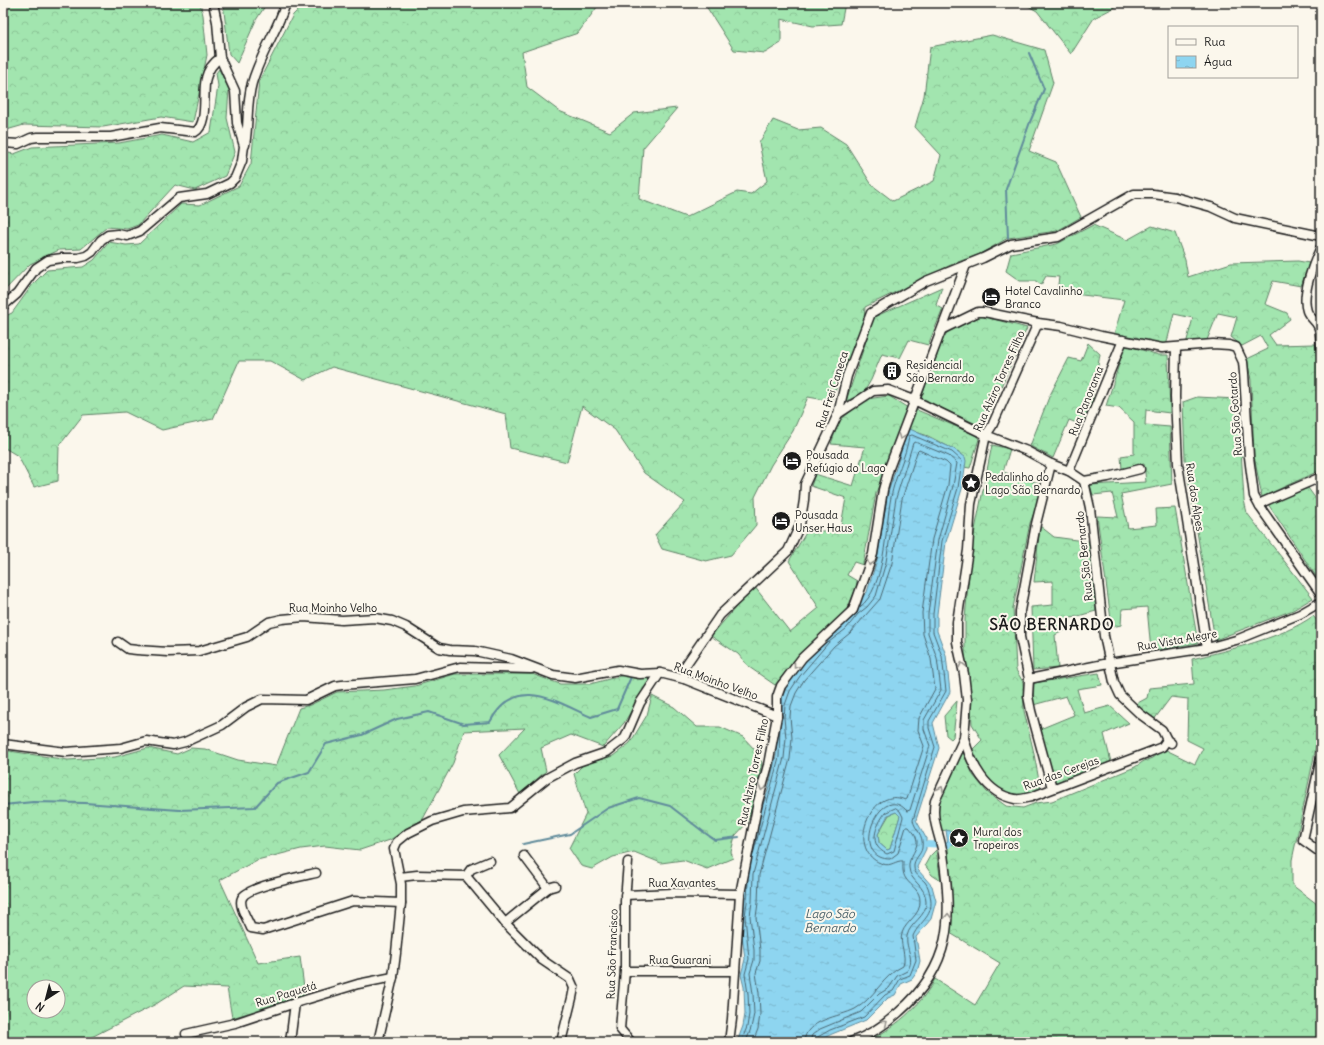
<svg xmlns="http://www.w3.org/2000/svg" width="1324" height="1045" viewBox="0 0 1324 1045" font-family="Delius,sans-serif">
<defs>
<pattern id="forest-crowns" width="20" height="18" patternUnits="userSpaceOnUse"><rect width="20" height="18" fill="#a2e5af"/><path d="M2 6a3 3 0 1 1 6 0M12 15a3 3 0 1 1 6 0" fill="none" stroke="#8bc496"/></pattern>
<pattern id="water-ripples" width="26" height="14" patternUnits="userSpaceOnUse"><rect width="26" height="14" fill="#8ed5f0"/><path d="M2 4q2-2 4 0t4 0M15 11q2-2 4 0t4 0" fill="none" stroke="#7ab6cd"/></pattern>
</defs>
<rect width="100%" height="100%" fill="#fbf7ec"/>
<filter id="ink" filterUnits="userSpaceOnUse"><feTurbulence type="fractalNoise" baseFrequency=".025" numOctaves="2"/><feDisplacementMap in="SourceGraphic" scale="8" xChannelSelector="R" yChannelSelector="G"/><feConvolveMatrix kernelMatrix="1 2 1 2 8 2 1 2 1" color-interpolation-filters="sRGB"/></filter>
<g filter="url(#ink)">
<g fill="url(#forest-crowns)" stroke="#5f8066" fill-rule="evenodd">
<polygon points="3,3 200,3 203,15 207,55 193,122 161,117 103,127 24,125 3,131"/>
<polygon points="223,3 267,3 256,20 237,63 229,54"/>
<polygon points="305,3 600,3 578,33 522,52 527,87 559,111 610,132 634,113 677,108 643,148 639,199 686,217 737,192 751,194 767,181 759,143 773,120 798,130 821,128 846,144 872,185 893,201 934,181 941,155 915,127 924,96 930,47 992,35 1044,50 1053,83 1029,151 1056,162 1081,217 1057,231 1008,238 980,254 955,263 865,307 864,321 831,401 808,397 793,431 771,465 755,497 756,525 731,555 706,561 662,549 655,535 685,502 644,473 615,430 582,406 567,462 510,448 506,414 332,367 305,380 270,361 239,361 213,419 162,430 125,412 83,415 59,446 58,481 34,487 18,456 3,447 3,317 12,313 33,284 47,270 83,267 94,260 109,242 126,245 139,244 181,204 200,205 239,186 251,164 259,81 293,15"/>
<polygon points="704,3 845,3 841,24 813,26 781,19 781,43 765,53 734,50"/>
<polygon points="1023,3 1123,3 1094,18 1071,54 1037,11"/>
<polygon points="219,69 229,90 227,118 235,152 225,176 195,190 175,185 138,225 127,229 107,227 81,249 59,250 30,264 3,292 3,152 14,154 32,147 119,143 162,135 193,142 211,132 218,86 216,73"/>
<polygon points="1093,225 1127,240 1152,226 1175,233 1185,260 1188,277 1231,263 1298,261 1309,263 1301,286 1273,281 1265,304 1287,313 1290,319 1269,335 1276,345 1315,344 1321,352 1321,470 1262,497 1254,456 1251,380 1247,359 1268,349 1261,336 1242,346 1231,337 1237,317 1218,313 1207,340 1186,344 1193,318 1174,314 1166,346 1114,335 1124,300 1057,292 1059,277 1046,276 1041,285 1036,281 1020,281 1006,271 1011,253 1057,244"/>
<polygon points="942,287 936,305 943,309 928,345 909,340 900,358 882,354 871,380 863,394 846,401 874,317"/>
<path d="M982,316L1027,328L983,427L921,399C927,383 937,342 948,332C956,324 971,318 982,316Z"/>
<polygon points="1088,343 1100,354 1092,401 1082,425 1069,420 1053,458 1030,446 1049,397 1069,358 1081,361"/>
<polygon points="1125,345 1159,355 1168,355 1170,413 1146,410 1145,425 1170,427 1172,484 1121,494 1128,528 1157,525 1156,509 1175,508 1198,643 1151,651 1147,607 1122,609 1121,625 1112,627 1097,516 1118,517 1112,493 1093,495 1090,485 1146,482 1144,464 1122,469 1121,456 1134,454 1134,422 1119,408 1106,406"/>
<path d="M889,396L908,408L876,493L863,565L854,562L847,575L857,581C856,594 848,603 845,615L799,655L775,685L749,667L738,654L711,636L754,586L790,632L819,608L789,561L807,531H840L846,498L811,486L815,474L853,486L865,447L831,444L839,421L866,399Z"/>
<polygon points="1197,397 1238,399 1244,500 1247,513 1313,598 1293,610 1215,640 1185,459 1183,402"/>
<polygon points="917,410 976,435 979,439 970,468 963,467 961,453 928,436 907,429 914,411"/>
<path d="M992,445L1010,449L1003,472L1045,485L1030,523L1013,608L1016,670L1023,682L1024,711L1033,749L1041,791C1034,793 1023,798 1016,797C994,794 980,770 970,752L982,740L972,724L970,687L965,656V619L971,550Z"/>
<polygon points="1308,488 1321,506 1321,584 1268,504"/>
<polygon points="1040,526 1054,537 1091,542 1096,611 1071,618 1069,628 1055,635 1058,668 1033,670 1031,607 1053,605 1053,581 1034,582"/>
<path d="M1313,616L1321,625V724L1292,860V885L1321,907V1042H865C894,1029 920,1007 935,979L975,1005L1000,963L950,933L951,916L948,845L957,843L947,830L940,831C930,804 950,775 963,751L973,775L987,792L1006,806L1023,808L1036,803L1052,801L1135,767L1144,761L1152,758L1164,749L1195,764L1203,748L1187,740L1188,699L1171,697L1153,721L1134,705L1147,698L1149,688L1194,684L1192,659C1228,650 1283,638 1313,616Z"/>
<polygon points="1099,673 1102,685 1077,689 1084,713 1110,706 1129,723 1104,734 1111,762 1055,783 1040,729 1074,715 1066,696 1033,705 1034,683"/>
<path d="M455,674H532L560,684H590L624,675L631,674L650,679L624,723L603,747L571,735L541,748L546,771L520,794L499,755L525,728L464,731L453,763L423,819L390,840L360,850L325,846L301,849L257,860L220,880L258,963L300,957L305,995L232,1018L227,988L184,986L156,1004L82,1042H17L3,1036V750L68,760L115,757L148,748L177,754L191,748L205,749L238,760L276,766L299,708L310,705L337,692L384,690L415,686ZM34,987H58V1011H34Z"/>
<polygon points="652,696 674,707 697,727 720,727 743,737 756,751 762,763 754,800 747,823 735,836 731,852 733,858 707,869 683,860 661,863 634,852 613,857 592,869 581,866 569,848 586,814 574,774 584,764 613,756 630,743 647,715"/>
<polygon points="957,701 953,737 951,739 946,735 944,716"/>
<polygon points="896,812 900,816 890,849 887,850 879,843 878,834 889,815"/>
<polygon points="936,850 941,881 932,875 925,865 930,856"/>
</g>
<g fill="url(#water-ripples)" stroke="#608b9b" fill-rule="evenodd">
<path d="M910,429L954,449L965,457L966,461L962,489L946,542L937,614V631L946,655L950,692L933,723L939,748L916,820L926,838V849L917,867L918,870L932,886L936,901L931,919L916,937L920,961L917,972L912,979L901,984L895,995L888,998L866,1020L832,1034L816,1042H737L743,1026L745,1014L744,987L741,975L745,959L741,927L743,883L752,838L768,790L776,756L777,738L775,718L786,680L867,592L877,560L887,496L901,452L905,433ZM896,812L900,816L890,849L887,850L879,843L878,834L888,815Z"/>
<polygon points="946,830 957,833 959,838 957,843 948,845"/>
</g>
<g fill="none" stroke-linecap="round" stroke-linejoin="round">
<g stroke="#4a6671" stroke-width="1">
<path d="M896,808L900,811L903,817L894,851L887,854C867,845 876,826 885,813Z"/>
<polyline points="751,862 779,757 780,726"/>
<polyline points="741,1042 747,1027 749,1014 748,994 745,974 749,959 745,916 747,902 748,881"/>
<path d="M746,1042L751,1028L754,1014L753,994L750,973L754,960V950L750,916L752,902L753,874L784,758L786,738L784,718L785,705L790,691L800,676L829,642L846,629L858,614L867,607L876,596L886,562L896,498L913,443L915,442L949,456L957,463L953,486L938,540L928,614V633L937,658L941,690L924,720V729L930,746L910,810L907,811C880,780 848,859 890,859L898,853L906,827H909C911,830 915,833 916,837C921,848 907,857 909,868C910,882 926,885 926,902C927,917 910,922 907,936C905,949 916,959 907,971L897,976L889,988L879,994L861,1012L820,1029L812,1035L810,1042"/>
<path d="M753,1042L758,1029L760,1014L759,993L756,973L760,961V950L756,917L758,903L759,875L790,759L792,738L790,717L791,706L796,693L804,680L834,646L850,633L880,599L892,563L902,499L917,452L919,450L946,462L950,466L948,485L932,539L922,613L923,634L931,659L935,689L919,718L918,730L924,746L907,799L905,800C871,784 844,852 883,864C891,867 896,860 903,861C903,867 902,873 906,879C912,887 920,890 920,901C921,915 906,921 902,933C899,944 907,955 903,966C883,975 874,999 855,1009C840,1017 805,1019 804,1042"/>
<path d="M815,1042L816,1038L830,1030L864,1017L885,995L893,991L900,979L910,975L916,960L913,936C920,920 935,917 930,895C929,890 928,886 925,882C920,877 914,874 914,867C913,859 921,855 922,848C924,833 915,831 913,820L935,747L929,728V721L946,691L942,656L933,632V614L942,541L958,488L962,461L952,452L912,435L909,436C906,457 895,476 891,497C885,528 886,587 860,607"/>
</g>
<g stroke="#608b9b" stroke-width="2">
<polyline points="1008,238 1006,189 1030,122 1044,89 1029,53"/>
<path d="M3,805L33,802L85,803L179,810L255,807L277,783L309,772L326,744L362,735L397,719L429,712L464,724L490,722C516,675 553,700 591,717L617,709L631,677"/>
<polyline points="523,844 570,834 608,808 639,798 670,806 705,833 715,840 739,837"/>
</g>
<polyline stroke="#8ed5f0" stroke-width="6" points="926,844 948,845"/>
<defs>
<g id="minor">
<path d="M3,143L18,144L31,138L38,137H111L160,128L195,132C209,124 202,92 206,78C208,70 213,63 220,58"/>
<path d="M245,145C249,124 246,104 252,83C260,55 277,31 286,3"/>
<path d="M1321,247C1314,262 1301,294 1307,311C1309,317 1315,320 1318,326C1321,332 1320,342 1321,348"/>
<polyline points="3,306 17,294 36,268 48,260 62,258 78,258 86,256 92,252 101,240 108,235 118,234 127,236 140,231 179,198 207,194 230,183 235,178 242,161 244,146 237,123 235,91 220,58 217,22 213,3"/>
<polyline points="943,329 978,312 984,312 1038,323 1061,326 1101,336 1162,348 1213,344 1229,345 1236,347 1243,362 1244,373 1249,457 1254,496 1260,507 1321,594"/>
<polyline points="1176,348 1175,397 1178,464 1207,648"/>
<polyline points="838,414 873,391 888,390 914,400 986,435 1027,451 1051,464 1069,471 1084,481 1090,508 1104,636 1114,682 1120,695 1140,714 1162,730 1167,740 1171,743"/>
<polyline points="1051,464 1036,524 1020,611 1020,637 1029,679 1028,696 1031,711 1052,788"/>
<polyline points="1069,471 1123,340"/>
<polyline points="1084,481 1108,477 1140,469"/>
<polyline points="1260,507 1263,502 1321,477"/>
<polyline points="118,642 128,649 137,650 168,652 199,651 247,637 269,622 282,619 304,617 342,620 375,618 392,621 406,627 439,648 450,650 475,651 511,659 553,675 575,678 618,670 640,674 660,673 684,679 777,716"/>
<polyline points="684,679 685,666 720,615 788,551 800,525 804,500 805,484 838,414 847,376 871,313 926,281 983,258 1011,244 1058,237 1134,194 1153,194 1175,197 1211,207 1235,218 1321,236"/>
<polyline points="1029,679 1109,663 1207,648 1236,640 1300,614 1321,602"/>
<path d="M964,738C971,764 986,794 1015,799C1020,800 1026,798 1031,797L1147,753L1162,747L1167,740"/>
<polyline points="3,744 66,752 121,748 146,741 173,745 185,742 222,725 246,707 262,699 306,700 335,686 342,685 415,679 460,667 531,669"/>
<polyline points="1321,758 1303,840 1321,853"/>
<polyline points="524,856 548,888"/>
<polyline points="628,862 625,901 625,971 620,1029 631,1042"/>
<path d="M316,873C303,876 246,887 242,898C238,906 248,920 251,928L263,930L353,901L401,903"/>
<polyline points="466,876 471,869 490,861"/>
<polyline points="400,877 417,875 466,876 505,923 542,960 570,979 574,988 572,998 561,1042"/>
<polyline points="625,895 673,893 740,894"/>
<polyline points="505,923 548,888 555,886"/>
<polyline points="625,971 735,971"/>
<polyline points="186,1034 235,1023 295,1003 358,984 393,977"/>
<polyline points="290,1042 295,1003"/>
<polyline points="378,1042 393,977 396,953 401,903 401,884 394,849 397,842 408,833 432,821 463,812 510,808 547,778 575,763 607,752 625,738 640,703 660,673"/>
<polyline points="729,1042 732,1019 740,894 758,802 768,765 777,716 777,697 781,686 802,658 853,610 873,554 883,490 889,468 966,265"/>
<path d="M851,1042C870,1035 885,1025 899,1012C953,965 952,919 943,854C940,835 931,820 935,801L964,738L967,700L964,674L957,642V622L968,550L971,504L986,435L992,426L1038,323"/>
</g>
</defs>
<use href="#minor" stroke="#1c1c1c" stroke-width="11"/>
<use href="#minor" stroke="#fbf7ec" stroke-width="8"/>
</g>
<defs><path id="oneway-chevron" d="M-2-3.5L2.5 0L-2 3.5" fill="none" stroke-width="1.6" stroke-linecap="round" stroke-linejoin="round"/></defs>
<g stroke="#97948e">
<use href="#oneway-chevron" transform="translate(901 437) rotate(110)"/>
<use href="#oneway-chevron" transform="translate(870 563) rotate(109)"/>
<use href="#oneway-chevron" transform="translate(962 665) rotate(-102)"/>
<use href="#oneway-chevron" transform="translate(796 666) rotate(128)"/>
<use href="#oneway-chevron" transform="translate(762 788) rotate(106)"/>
<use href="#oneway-chevron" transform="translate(941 789) rotate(-65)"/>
<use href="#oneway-chevron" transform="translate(948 916) rotate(-88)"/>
<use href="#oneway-chevron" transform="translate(885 1023) rotate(-37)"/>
</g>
</g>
<defs>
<symbol id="hotel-disc" viewBox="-11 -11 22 22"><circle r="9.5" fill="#1c1c1c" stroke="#fbf7ec"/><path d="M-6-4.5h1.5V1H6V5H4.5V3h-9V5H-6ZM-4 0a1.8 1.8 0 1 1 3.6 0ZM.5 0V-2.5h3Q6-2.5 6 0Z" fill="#fff"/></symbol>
<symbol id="building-disc" viewBox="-11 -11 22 22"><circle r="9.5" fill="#1c1c1c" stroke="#fbf7ec"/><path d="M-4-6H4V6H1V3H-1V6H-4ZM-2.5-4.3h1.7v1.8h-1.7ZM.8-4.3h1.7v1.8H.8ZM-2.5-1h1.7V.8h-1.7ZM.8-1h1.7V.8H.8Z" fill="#fff"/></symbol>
<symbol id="sight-disc" viewBox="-11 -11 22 22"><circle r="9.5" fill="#1c1c1c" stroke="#fbf7ec"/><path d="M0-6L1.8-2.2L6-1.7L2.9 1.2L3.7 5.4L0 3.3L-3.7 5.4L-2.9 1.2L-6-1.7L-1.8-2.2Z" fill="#fff"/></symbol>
</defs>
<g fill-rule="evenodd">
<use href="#hotel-disc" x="980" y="286" width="22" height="22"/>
<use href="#building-disc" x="881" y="360" width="22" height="22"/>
<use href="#hotel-disc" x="781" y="450" width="22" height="22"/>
<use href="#sight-disc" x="960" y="472" width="22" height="22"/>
<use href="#hotel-disc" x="770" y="510" width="22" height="22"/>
<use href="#sight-disc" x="948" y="827" width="22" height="22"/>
</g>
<g text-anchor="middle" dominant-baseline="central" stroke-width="4" stroke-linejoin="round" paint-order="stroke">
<g font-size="11" fill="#1c1c1c" stroke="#fbf7ec" text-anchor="start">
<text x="1005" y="291">Hotel Cavalinho<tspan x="1005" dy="13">Branco</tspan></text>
<text x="906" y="365">Residencial<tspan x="906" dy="13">São Bernardo</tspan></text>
<text x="806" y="455">Pousada<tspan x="806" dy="13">Refúgio do Lago</tspan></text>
<text x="985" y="477">Pedalinho do<tspan x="985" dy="13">Lago São Bernardo</tspan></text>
<text x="795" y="515">Pousada<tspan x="795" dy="13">Unser Haus</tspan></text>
<text x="973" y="832">Mural dos<tspan x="973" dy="13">Tropeiros</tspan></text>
</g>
<g font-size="11" fill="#1c1c1c" stroke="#fbf7ec">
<text transform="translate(999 381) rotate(-66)">Rua Alziro Torres Filho</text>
<text transform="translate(832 390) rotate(-72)">Rua Frei Caneca</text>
<text transform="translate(1086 401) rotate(-68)">Rua Panorama</text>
<text transform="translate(1235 414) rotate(-94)">Rua São Gotardo</text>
<text transform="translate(1195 497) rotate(81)">Rua dos Alpes</text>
<text transform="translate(1084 556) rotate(-96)">Rua São Bernardo</text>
<text x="333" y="608">Rua Moinho Velho</text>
<text transform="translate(1177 640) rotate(-10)">Rua Vista Alegre</text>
<text transform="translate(716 681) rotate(20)">Rua Moinho Velho</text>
<text transform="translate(753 772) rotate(-78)">Rua Alziro Torres Filho</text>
<text transform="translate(1061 773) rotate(-20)">Rua das Cerejas</text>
<text x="682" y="883">Rua Xavantes</text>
<text transform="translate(612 954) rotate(-88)">Rua São Francisco</text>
<text x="680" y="960">Rua Guarani</text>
<text transform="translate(286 994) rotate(-17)">Rua Paquetá</text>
</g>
<g font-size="12" font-style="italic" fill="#445d66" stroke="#fbf7ec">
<text x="830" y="913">Lago São<tspan x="830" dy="14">Bernardo</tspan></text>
</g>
<g font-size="15" font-weight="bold" letter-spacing="1" fill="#1c1c1c" stroke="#fbf7ec">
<text x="1052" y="624">SÃO BERNARDO</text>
</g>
</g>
<rect width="1324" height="1045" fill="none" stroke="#fbf7ec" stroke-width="16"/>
<rect x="8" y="8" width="1308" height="1029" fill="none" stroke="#1c1c1c" stroke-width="1.5" filter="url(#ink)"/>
<rect x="1168" y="26" width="130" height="52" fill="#fbf7ec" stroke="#a29f99"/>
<rect x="1176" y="39" width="20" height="6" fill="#fbf7ec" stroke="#a29f99"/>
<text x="1204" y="46" font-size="12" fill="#1c1c1c">Rua</text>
<rect x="1176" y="56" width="20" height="12" fill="url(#water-ripples)" stroke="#a29f99"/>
<text x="1204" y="66" font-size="12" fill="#1c1c1c">Água</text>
<g transform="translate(46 999) rotate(216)"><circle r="19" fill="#fbf7ec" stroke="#a29f99"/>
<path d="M0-3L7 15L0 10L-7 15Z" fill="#1c1c1c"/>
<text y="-6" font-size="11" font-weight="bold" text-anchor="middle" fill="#1c1c1c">N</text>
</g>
</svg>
